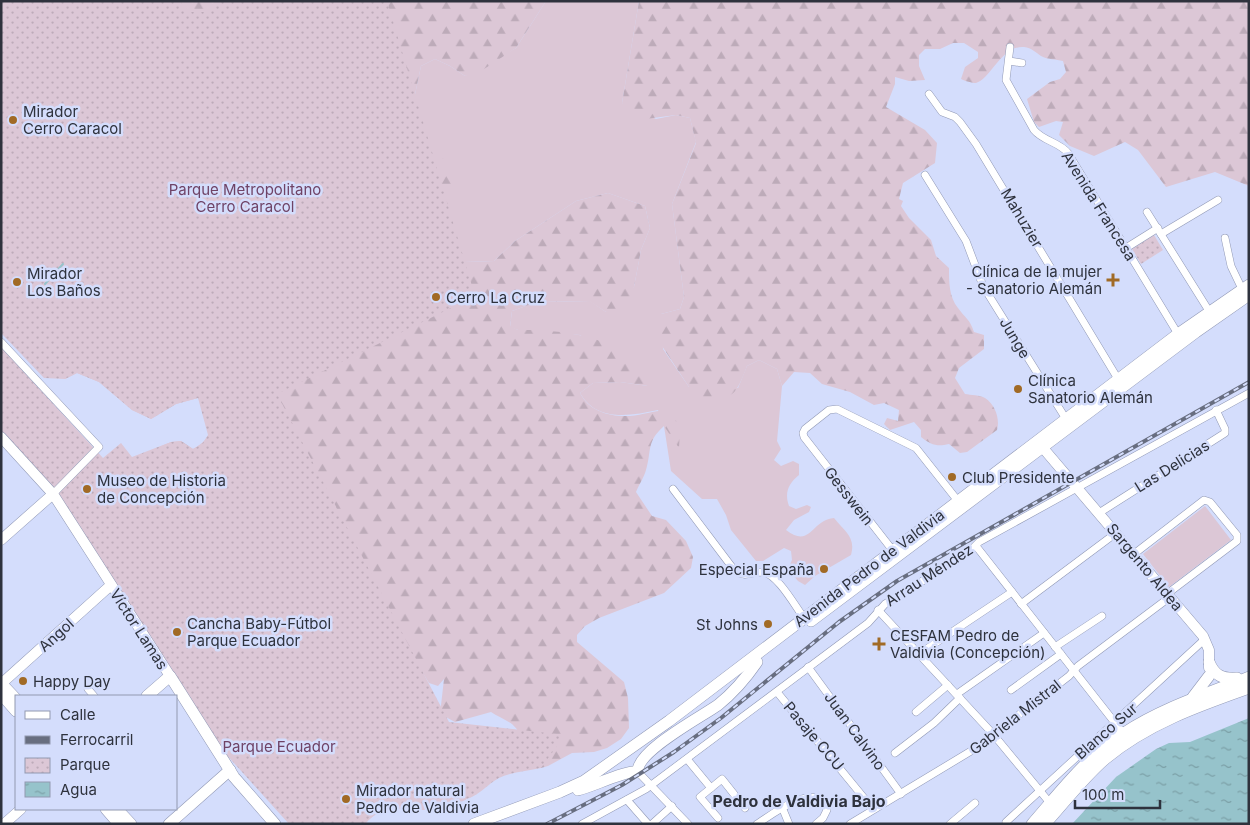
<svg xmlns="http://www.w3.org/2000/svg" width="1250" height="825" viewBox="0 0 1250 825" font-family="Inter,sans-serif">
<defs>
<pattern id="forest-firs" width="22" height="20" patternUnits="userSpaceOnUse" patternTransform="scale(1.25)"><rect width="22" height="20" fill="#dcc7d6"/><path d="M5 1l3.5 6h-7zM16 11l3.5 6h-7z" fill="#bdabb9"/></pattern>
<pattern id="park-dots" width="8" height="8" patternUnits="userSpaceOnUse" patternTransform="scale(1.25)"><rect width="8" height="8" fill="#dcc7d6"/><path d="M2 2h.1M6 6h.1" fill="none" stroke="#bdabb9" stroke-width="1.8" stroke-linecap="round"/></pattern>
<pattern id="water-ripples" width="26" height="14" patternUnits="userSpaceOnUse" patternTransform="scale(1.25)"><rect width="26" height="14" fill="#96c3cb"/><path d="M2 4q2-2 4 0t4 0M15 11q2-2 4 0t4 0" fill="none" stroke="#7b9fa6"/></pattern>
</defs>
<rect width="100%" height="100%" fill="#d4ddfc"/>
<g fill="#dcc7d6">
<path d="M546,1H639L622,103L656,119L676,115L690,118L696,142L672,204L684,297L680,309L661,314L663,349L689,387L738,388L747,366L759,360L777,369L782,386L777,441L781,449L774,460L781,466L793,461L799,464V475C789,483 784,492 789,506L796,509L807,505L811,507L809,512L794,520L786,530C811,549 811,520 834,518C845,532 856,537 851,555L815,576L805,585L798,581L788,569L792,560L791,551L784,548L763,561H756L731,530L726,515L717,499H702L671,471L664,426L658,410C630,416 596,422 580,393L593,383L620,382L648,386L580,335L518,330L510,327L512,311L537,302L590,301L606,312L634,287L641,250L650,228L645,206L608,193L576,201L515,241L494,261L465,262L441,281L409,123L421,66L435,59L450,66L465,76L516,48Z"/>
<polygon points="1205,506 1231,540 1169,587 1143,554"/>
</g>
<g fill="url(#forest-firs)">
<path d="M1,1H546L516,48L481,71L465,76L450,66L435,59L421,66L409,123L428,158L444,159L458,177L451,200L424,230L441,281L465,262L494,261L515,241L576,201L608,193L645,206L650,228L641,250L634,287L624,310L606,312L589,301L537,302L512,311L510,326L518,330C564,329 627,337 652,380L648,386L620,382L593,383L580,393C589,411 609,417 630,416C645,415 656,409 672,411L680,430L679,448L664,426C646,442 652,450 646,470C644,477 639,485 636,492L652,516L666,520L686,541L693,557L691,568L664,593L599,618L585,626L577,635V642L624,682L628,698L629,728L621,739L607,748L594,752L572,753L548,766L541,768C529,755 525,736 512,724C506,720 497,716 491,712L455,722L440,714L444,679L438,686L429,683L418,665L477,794C464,800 451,806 437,809C410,814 385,799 365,824L152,450L171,442L181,441L193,449C203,444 207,436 218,433L198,398L176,404L151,419L132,410L99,382L77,373L65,379Z"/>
<path d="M639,1H1249V186L1215,172L1166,187L1138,150L1125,142L1094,156L1070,146L1059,135L1063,122L1056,121L1039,127L1034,122L1027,99L1050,82L1060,79L1066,72L1063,61C1056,59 1048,60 1041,56C1035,52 1032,48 1024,47C1002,45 990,80 976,83C972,83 965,81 961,79L965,67L978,58V52L964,43H953L940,49H925L919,55V66L925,80L909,81L895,77V84L886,107L925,130L937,143L935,163L903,183L899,199L903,201L901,206L909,218L931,240L936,256L949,268C949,282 949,297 958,308C965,318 970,319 974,332L984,335V349L959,368L955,378L965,394C971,395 980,395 985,398C996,405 1000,420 997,430L967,452L960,453L949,444C937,447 931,445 921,437V430L914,422L890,430L884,424L887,418L898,421L899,410L884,403L874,405L850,392L822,384L810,373L794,372L782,386L777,369L759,360L747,366C736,395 734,399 702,401L689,387L652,331L661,314L680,309L684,297L672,204L696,143L690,118L676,115L638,120L622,103Z"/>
</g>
<g fill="url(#park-dots)">
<path d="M1,1H180L189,12H209L222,1H387L475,296L277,394L449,722L565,735L541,768C528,771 511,772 499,778C491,782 485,789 477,794C466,801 450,806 437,809C410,814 385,799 365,824H289L224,752L110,575L1,432V347L103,458L121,443L132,457L171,442L181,441L193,449L202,444L208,435L198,398L176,404L151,419L132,410L99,382L77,373L65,379L44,378L1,333Z"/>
<polygon points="1154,235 1163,250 1141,264 1132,249"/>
</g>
<polygon fill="url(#water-ripples)" points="1249,718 1249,824 1072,824 1116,777 1156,749 1169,743 1190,742"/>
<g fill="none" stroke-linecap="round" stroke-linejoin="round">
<polyline stroke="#96c3cb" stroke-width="2" points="45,284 63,264"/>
<defs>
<g id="street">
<path d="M1010,47L1006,80L1034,130C1043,141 1059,142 1068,153L1178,334"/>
<polyline points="1009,61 1022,63"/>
<polyline points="929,94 942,112 955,117 960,122 976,144 1118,379"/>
<polyline points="925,175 966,241 983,286 1066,419"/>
<polyline points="1147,212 1209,311"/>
<polyline points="1161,234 1218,200"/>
<polyline points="1225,238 1231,266 1242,289"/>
<polyline points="1126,248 1158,228"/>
<polyline points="1,342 99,447 53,494"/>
<path d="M673,489L735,571C745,578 751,572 762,572C777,573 795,606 804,618"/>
<polyline points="1099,513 1225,433 1225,429 1216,410"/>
<polyline points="976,546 1123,733"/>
<polyline points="894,552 804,437 803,433 805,429 829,410 837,409 916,448 958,501"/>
<polyline points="1134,554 1204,500 1210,502 1237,535 1237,541 1167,594"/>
<polyline points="1021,604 1116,533"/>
<polyline points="878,610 993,734 1050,803"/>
<polyline points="1055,647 1102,616"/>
<polyline points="919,654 1012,592"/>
<polyline points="808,667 901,794"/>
<polyline points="88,689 94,696"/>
<polyline points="1011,690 1061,654"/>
<polyline points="777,692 869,804"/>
<polyline points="957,694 1044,633"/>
<polyline points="916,712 948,685"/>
<polyline points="895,753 934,723 960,698"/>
<polyline points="687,759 711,788"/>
<polyline points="638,772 688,824"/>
<polyline points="627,800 648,824"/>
<polyline points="782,807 789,824"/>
<polyline points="718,818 700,797 722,779 745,808"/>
<polyline points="1006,822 1205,639"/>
<polyline points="582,824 646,789 868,623 885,604 968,553 979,542 1249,393"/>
<polyline points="652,824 672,806"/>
<path d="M757,824C773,814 804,789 823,800L827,810L823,818L816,824"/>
<polyline points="850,824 976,748 1069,676 1078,666 1170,597"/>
<polyline points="950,824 975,803"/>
</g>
<g id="secondary">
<polyline points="1,437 53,494 170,676"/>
<polyline points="1043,448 1203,636 1209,650 1209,668"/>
<polyline points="1,540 53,494"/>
<polyline points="1,684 111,585"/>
<polyline points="4,824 21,809"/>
</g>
<g id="primary">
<polyline points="811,621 1196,332 1249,295"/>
<path d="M1209,662C1215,676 1222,679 1237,678"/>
<polyline points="1,683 16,699"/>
<polyline points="1,694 16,711"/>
<polyline points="147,696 170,676 234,777 275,824"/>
<polyline points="1193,697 1209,676"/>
<path d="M578,790C591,787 629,769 638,772C635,752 701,717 718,705C733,693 746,678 757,662"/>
<polyline points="106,809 119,824"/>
<polyline points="117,809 131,824"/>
<polyline points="169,824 230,770"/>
<polyline points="474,824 560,792 584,781 669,721 1178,334 1249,285"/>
<path d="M1032,824C1060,792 1087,756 1124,733C1162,708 1206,694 1249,677"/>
<path d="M1045,824C1065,802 1083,778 1105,759C1147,724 1198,706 1249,688"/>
</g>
</defs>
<use href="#street" stroke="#9098b5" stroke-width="8"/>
<use href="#secondary" stroke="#9098b5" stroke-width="11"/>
<use href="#primary" stroke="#9098b5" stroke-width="12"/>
<use href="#street" stroke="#fff" stroke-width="7"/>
<use href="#secondary" stroke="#fff" stroke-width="10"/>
<use href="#primary" stroke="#fff" stroke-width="11"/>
<defs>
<polyline id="rail" points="547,824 622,785 674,752 721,718 839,622 897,581 1249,382"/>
</defs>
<use href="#rail" stroke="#686e80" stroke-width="4"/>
<use href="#rail" stroke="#d4ddfc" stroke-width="2" stroke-dasharray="5.5" stroke-linecap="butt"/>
</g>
<g fill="#a16a25" stroke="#d4ddfc" stroke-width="2">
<circle cx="13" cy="120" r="5"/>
<path d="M1110.5 272.5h5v5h5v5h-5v5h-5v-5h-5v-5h5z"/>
<circle cx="17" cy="282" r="5"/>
<circle cx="436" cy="297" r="5"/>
<circle cx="1018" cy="389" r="5"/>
<circle cx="952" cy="477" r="5"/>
<circle cx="87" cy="489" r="5"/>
<circle cx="824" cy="569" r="5"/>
<circle cx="768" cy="624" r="5"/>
<circle cx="177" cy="632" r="5"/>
<path d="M876.5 636.5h5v5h5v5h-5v5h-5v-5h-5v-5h5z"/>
<circle cx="23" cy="681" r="5"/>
<circle cx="346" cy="799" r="5"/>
</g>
<g text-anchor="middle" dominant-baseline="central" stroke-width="5" stroke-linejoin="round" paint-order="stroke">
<g font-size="15" fill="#2e323d" stroke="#d4ddfc" text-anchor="start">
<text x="23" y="111">Mirador<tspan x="23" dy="17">Cerro Caracol</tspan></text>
<text x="1102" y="271" text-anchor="end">Clínica de la mujer<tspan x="1102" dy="17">- Sanatorio Alemán</tspan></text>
<text x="27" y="273">Mirador<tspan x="27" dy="17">Los Baños</tspan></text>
<text x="446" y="297">Cerro La Cruz</text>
<text x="1028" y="380">Clínica<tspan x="1028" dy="17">Sanatorio Alemán</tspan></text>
<text x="962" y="477">Club Presidente</text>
<text x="97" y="480">Museo de Historia<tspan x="97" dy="17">de Concepción</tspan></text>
<text x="814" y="569" text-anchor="end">Especial España</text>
<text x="187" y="623">Cancha Baby-Fútbol<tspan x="187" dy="17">Parque Ecuador</tspan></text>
<text x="758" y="624" text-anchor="end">St Johns</text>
<text x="890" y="635">CESFAM Pedro de<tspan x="890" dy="17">Valdivia (Concepción)</tspan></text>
<text x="33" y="681">Happy Day</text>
<text x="356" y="790">Mirador natural<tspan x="356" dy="17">Pedro de Valdivia</tspan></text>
</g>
<g font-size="15" fill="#6f4366" stroke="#d4ddfc">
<text x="245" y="189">Parque Metropolitano<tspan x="245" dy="17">Cerro Caracol</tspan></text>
<text x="279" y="746">Parque Ecuador</text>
</g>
<g font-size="15" fill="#2e323d" stroke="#d4ddfc">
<text transform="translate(1099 206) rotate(58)">Avenida Francesa</text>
<text transform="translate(1022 218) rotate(59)">Mahuzier</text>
<text transform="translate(1015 338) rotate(59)">Junge</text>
<text transform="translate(1172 466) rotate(-32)">Las Delicias</text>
<text transform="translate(849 496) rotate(52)">Gesswein</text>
<text transform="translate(1145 567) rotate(50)">Sargento Aldea</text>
<text transform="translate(869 568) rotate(-37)">Avenida Pedro de Valdivia</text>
<text transform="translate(929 575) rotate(-33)">Arrau Méndez</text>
<text transform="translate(139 629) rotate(57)">Víctor Lamas</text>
<text transform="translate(56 635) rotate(-42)">Angol</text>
<text transform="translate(1015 717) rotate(-38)">Gabriela Mistral</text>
<text transform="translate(855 731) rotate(54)">Juan Calvino</text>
<text transform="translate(1106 731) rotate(-41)">Blanco Sur</text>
<text transform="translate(814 736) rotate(50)">Pasaje CCU</text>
</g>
<g font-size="16" font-weight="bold" fill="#2e323d" stroke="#d4ddfc">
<text x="799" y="801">Pedro de Valdivia Bajo</text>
</g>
</g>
<rect width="1250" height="825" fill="none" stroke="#2e323d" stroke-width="5"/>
<rect x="15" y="695" width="162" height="115" fill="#d4ddfc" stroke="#9299b0"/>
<rect x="25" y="711" width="25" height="8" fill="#ffffff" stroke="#9299b0"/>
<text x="60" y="720" font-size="15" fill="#2e323d">Calle</text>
<rect x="25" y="736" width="25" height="8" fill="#686e80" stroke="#9299b0"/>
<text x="60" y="745" font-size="15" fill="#2e323d">Ferrocarril</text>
<rect x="25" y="758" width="25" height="15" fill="url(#park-dots)" stroke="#9299b0"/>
<text x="60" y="770" font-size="15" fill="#2e323d">Parque</text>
<rect x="25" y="782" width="25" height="15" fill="url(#water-ripples)" stroke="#9299b0"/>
<text x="60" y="795" font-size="15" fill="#2e323d">Agua</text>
<path d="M1075 800v8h85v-8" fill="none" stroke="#2e323d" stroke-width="2.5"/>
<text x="1082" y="800" font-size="15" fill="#2e323d" stroke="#d4ddfc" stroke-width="4" paint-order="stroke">100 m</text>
</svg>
